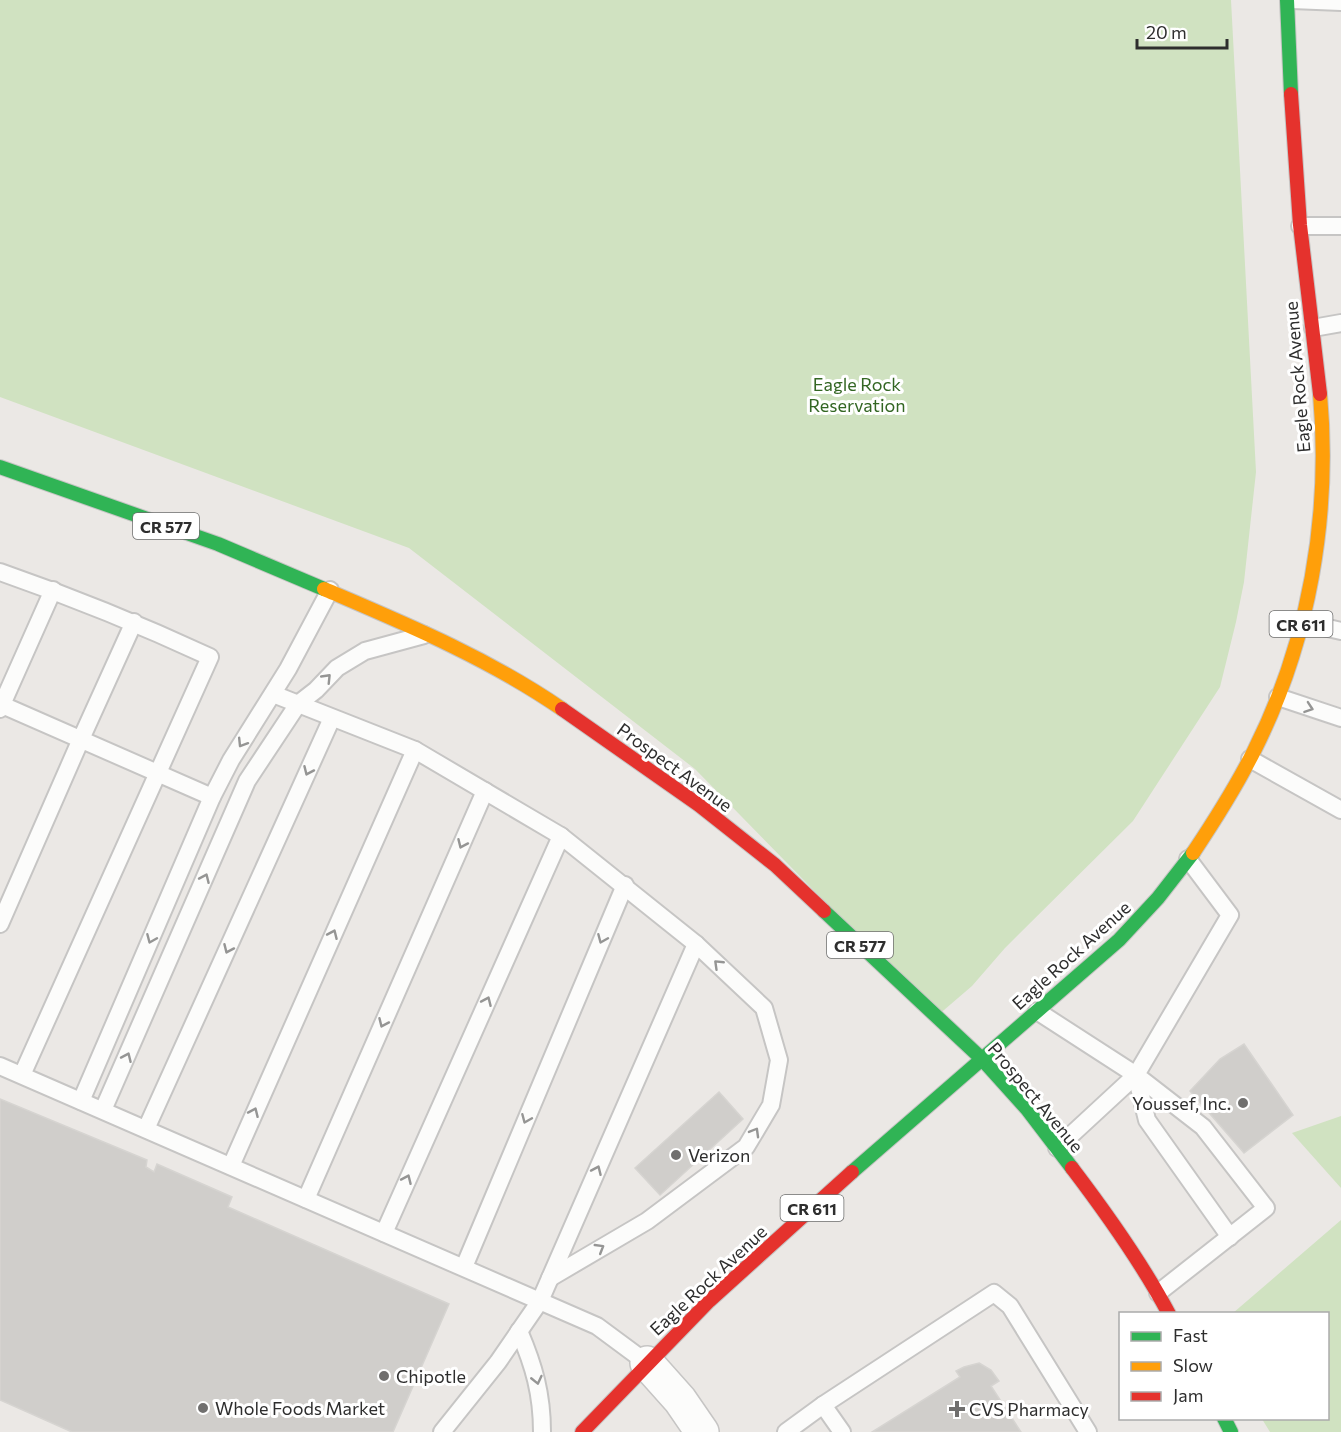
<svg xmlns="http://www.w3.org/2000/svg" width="1341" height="1432" viewBox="0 0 1341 1432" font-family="Commissioner,sans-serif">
<rect width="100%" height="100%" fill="#ebe8e5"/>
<g fill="#d0e2c1">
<polygon points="0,0 1231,0 1256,472 1244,582 1236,622 1220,687 1133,821 1005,948 972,986 937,1016 695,769 409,548 0,397"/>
<polygon points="1341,1116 1341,1188 1292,1133"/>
<polygon points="1341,1220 1341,1432 1270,1432 1262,1419 1328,1418 1328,1314 1233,1313"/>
</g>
<g fill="#d0cecb" stroke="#d6d4d1" stroke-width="1.5">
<polygon points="1244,1044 1293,1115 1244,1153 1190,1091 1220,1059"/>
<polygon points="719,1092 743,1119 660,1195 635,1168"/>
<polygon points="0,1099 147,1160 146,1167 154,1172 157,1164 232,1197 228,1207 449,1304 393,1432 72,1432 0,1400"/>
<polygon points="979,1363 991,1370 999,1381 991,1386 1021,1432 872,1432 960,1377 956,1371 964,1367"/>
</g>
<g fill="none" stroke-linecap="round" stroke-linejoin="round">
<defs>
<g id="lane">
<polyline points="1292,0 1341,2"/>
<polyline points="1300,226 1341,226"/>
<polyline points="1313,328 1341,323"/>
<path d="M0,572C72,597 141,625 210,657L22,1075"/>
<polyline points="1302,622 1341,631"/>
<polyline points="273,694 415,750 561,836 696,944 764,1008 779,1060 771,1105 746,1147 647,1221 550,1278"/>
<polyline points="1278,697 1341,718"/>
<polyline points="0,704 212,797"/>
<polyline points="0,709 53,590"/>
<polyline points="1250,759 1341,810"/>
<polyline points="0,924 81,739 134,622"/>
<polyline points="1037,1011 1136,1075 1147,1120 1230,1237"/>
<polyline points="0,1066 597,1326 647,1363"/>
<polyline points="81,1101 212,797 231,760 288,669 330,590"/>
<polyline points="103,1110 247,781 298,704 316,690 337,668 365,651 424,635"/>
<polyline points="146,1129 332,718"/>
<polyline points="1057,1148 1136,1075"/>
<polyline points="231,1166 415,750"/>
<polyline points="306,1199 485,791"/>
<polyline points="384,1233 561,836"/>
<polyline points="464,1267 625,885"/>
<polyline points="1158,1293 1266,1208 1203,1127 1136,1075 1230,915 1188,859"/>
<path d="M519,1331C534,1366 542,1394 542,1432"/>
<polyline points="823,1405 842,1432"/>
<polyline points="442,1432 498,1362 540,1301 696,944"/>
<polyline points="786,1432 823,1405 994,1293 1010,1306 1088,1432"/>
</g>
<polyline id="street" points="647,1363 680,1400 702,1432"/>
<g id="fast">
<polyline points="1287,0 1291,94"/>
<polyline points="0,467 218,544 324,589"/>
<polyline points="824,911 982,1059 1027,1109 1072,1168"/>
<polyline points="852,1172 1119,940 1158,898 1193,853"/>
<polyline points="1224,1418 1231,1432"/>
</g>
<g id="slow">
<path d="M324,589C406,624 488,658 562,709"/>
<path d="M1193,853C1215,820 1236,787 1254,751C1309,642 1331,516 1320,394"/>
</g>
<g id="jam">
<polyline points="1291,94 1300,225 1320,394"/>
<polyline points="562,709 699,805 775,865 824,911"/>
<path d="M1072,1168C1107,1214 1142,1263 1169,1314"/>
<polyline points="582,1432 709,1301 852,1172"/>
</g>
</defs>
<use href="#lane" stroke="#c6c5c4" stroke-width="20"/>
<use href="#street" stroke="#c6c5c4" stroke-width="36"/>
<use href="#fast" stroke="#c6c5c4" stroke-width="16"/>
<use href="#slow" stroke="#c6c5c4" stroke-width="16"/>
<use href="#jam" stroke="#c6c5c4" stroke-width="16"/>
<use href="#lane" stroke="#fcfcfb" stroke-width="16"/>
<use href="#street" stroke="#fcfcfb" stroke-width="33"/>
<use href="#fast" stroke="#30b455" stroke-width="14"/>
<use href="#slow" stroke="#ff9f0a" stroke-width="14"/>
<use href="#jam" stroke="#e5322d" stroke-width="14"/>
</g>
<defs><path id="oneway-chevron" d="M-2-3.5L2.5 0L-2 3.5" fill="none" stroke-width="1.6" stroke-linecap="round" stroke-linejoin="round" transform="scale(1.5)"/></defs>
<g stroke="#959594">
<use href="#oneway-chevron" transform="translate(327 678) rotate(-46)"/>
<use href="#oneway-chevron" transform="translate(1309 708) rotate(19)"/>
<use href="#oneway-chevron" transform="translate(242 743) rotate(122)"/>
<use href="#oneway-chevron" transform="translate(308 771) rotate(114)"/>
<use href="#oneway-chevron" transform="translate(462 844) rotate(114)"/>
<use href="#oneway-chevron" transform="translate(205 878) rotate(-66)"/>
<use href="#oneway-chevron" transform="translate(333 934) rotate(-66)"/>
<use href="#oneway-chevron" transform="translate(151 939) rotate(113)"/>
<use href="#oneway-chevron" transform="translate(602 939) rotate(113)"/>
<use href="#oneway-chevron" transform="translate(228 949) rotate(114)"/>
<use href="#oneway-chevron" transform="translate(718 964) rotate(-136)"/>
<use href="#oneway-chevron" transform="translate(487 1001) rotate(-66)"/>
<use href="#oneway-chevron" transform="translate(383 1023) rotate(114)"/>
<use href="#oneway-chevron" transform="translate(127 1057) rotate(-66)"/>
<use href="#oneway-chevron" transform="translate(254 1112) rotate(-66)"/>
<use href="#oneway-chevron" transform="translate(526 1119) rotate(113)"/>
<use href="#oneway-chevron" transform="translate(755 1132) rotate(-60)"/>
<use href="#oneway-chevron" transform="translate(597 1170) rotate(-66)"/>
<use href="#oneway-chevron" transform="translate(407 1179) rotate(-66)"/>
<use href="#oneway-chevron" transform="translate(600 1248) rotate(-31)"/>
<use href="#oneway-chevron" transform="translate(537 1380) rotate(77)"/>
</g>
<g fill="#706f6e" stroke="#fff" stroke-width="2">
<circle cx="1243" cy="1103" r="6"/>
<circle cx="676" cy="1155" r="6"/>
<circle cx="384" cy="1376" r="6"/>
<circle cx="203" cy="1408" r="6"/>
<path d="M954 1400h6v6h6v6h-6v6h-6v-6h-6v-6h6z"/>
</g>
<g text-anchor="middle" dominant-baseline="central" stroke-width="6" stroke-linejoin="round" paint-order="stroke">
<g fill="#fff" stroke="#6d6d6d" stroke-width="1.5">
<rect x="133" y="513" width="66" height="26" rx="4.5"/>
<rect x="1269.5" y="611" width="63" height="26" rx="4.5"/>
<rect x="827" y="932" width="66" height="26" rx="4.5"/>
<rect x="780.5" y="1195" width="63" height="26" rx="4.5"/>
</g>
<g font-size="16" font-weight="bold" fill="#2e2e2e">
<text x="166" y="526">CR 577</text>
<text x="1301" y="624">CR 611</text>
<text x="860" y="945">CR 577</text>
<text x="812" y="1208">CR 611</text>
</g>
<g font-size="18" fill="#2e2e2e" stroke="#fff">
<text transform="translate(1297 377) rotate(-95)">Eagle Rock Avenue</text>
<text transform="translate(675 767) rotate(36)">Prospect Avenue</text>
<text transform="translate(1071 955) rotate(-42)">Eagle Rock Avenue</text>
<text transform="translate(1036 1097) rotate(50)">Prospect Avenue</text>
<text transform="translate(708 1280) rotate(-43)">Eagle Rock Avenue</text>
</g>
<g font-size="18" fill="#336623" stroke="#fff">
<text x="857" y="384">Eagle Rock<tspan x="857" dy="21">Reservation</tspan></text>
</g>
<g font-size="18" fill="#2e2e2e" stroke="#fff" text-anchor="start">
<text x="1231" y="1103" text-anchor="end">Youssef, Inc.</text>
<text x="688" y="1155">Verizon</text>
<text x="396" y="1376">Chipotle</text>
<text x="215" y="1408">Whole Foods Market</text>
<text x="969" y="1409">CVS Pharmacy</text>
</g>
</g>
<rect x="1119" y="1312" width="210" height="108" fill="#ffffff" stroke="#ababab" stroke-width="1.5"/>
<rect x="1131" y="1332" width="30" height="9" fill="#30b455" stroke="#ababab" stroke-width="1.5"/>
<text x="1173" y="1342" font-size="18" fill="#2e2e2e">Fast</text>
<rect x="1131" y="1362" width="30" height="9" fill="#ff9f0a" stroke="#ababab" stroke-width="1.5"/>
<text x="1173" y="1372" font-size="18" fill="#2e2e2e">Slow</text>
<rect x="1131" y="1392" width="30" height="9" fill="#e5322d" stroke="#ababab" stroke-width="1.5"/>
<text x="1173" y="1402" font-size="18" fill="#2e2e2e">Jam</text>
<path d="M1137 39v9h90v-9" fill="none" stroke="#2e2e2e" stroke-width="3"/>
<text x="1146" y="39" font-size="18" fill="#2e2e2e" stroke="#ffffff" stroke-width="4.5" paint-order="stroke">20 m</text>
</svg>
